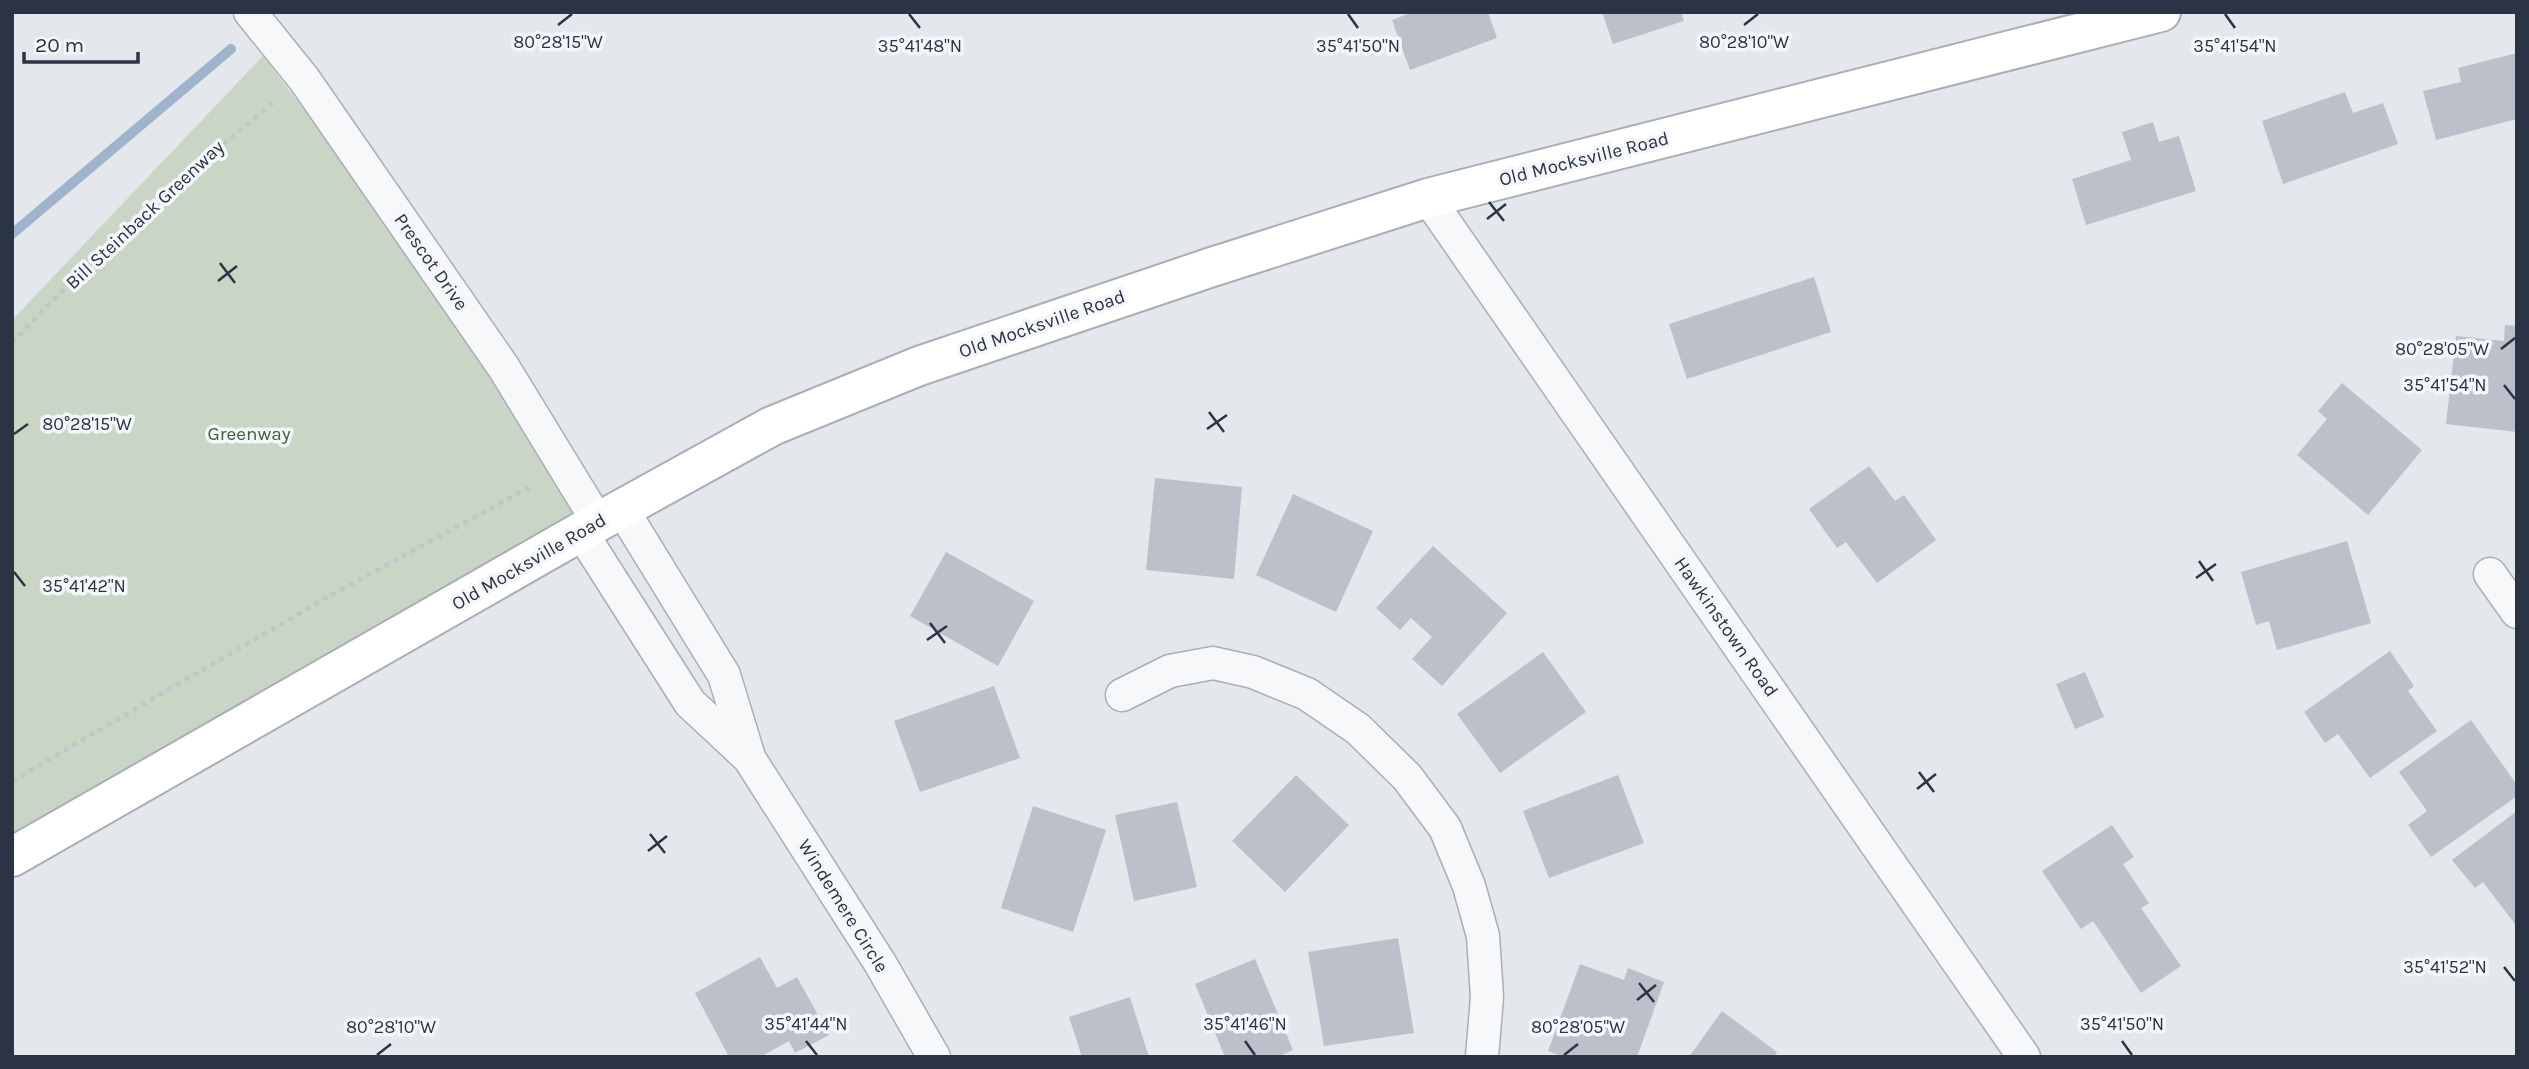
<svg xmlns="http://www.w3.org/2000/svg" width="2529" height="1069" viewBox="0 0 2529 1069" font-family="Karla,sans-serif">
<rect width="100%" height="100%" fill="#e4e7ec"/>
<polygon fill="#c9d6c5" points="263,56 412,251 583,517 12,841 12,320"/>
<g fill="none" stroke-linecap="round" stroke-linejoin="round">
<polyline stroke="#9fb4cc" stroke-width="10" points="12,234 231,49"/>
</g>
<g fill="#bbc0ca">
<polygon points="1413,12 1488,12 1497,38 1410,70 1392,20"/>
<polygon points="1602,12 1681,12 1684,21 1613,44"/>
<polygon points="2517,53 2517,119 2436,140 2423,91 2461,82 2458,68"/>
<polygon points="2345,92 2353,113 2383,103 2398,144 2283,184 2262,121"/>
<polygon points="2153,122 2159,142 2179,136 2196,191 2086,225 2072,179 2131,160 2122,132"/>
<polygon points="1814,277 1831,332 1687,379 1669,324"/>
<polygon points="2505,325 2517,326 2517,432 2446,424 2456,336 2504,341"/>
<polygon points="2342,383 2422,450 2368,515 2297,455 2327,419 2318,411"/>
<polygon points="1869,466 1895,501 1904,495 1936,540 1877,583 1846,542 1837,548 1809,509"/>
<polygon points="1155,478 1242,487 1234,579 1146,570"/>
<polygon points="1293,494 1373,531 1336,612 1256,575"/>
<polygon points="2347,541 2371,623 2277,650 2269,621 2256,625 2241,572"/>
<polygon points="1433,546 1507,613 1442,686 1412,659 1432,637 1411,618 1400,630 1376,608"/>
<polygon points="946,552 1034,601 998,666 910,616"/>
<polygon points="2390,651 2414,686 2408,691 2437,731 2370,778 2338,734 2325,743 2304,712"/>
<polygon points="1543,652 1586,712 1500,773 1457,714"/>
<polygon points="2085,672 2104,717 2075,729 2056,684"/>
<polygon points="994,686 1020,758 920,792 894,721"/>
<polygon points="2471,720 2517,785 2517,796 2431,857 2408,825 2427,811 2399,772"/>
<polygon points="1296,775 1349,825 1285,892 1232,841"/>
<polygon points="1618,775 1644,843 1549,878 1523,811"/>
<polygon points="1177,802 1197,887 1134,901 1115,815"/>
<polygon points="1033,806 1106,830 1073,932 1001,908"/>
<polygon points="2517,811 2517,922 2515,924 2483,882 2475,888 2452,860"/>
<polygon points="2112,825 2134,857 2123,864 2149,903 2141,908 2181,966 2141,993 2093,921 2081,929 2042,871"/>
<polygon points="1398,938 1414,1033 1324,1046 1308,952"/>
<polygon points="760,957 777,988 797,977 829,1035 795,1053 789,1041 760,1057 729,1057 695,993"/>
<polygon points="1255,959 1293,1050 1278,1057 1225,1057 1195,984"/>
<polygon points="1580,964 1624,980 1628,968 1664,982 1637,1057 1564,1057 1548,1051"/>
<polygon points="1130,997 1149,1057 1082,1057 1069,1017"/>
<polygon points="1722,1011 1777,1052 1774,1057 1689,1057"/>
</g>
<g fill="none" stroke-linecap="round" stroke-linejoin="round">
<defs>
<g id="street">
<polyline points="250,12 304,79 504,368 598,522"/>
<polyline points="1428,198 2024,1057"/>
<polyline points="622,509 724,675 749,757"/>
<polyline points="581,532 690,703 749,758 880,963 934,1057"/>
<polyline points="2490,574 2517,612"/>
<polyline points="1122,695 1170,671 1213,663 1253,672 1307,694 1358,729 1407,777 1445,828 1469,886 1483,936 1487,997 1482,1057"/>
</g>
<polyline id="secondary" points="12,857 598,522 772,426 919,366 1209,268 1428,198 2161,12"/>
</defs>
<use href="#street" stroke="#a9aeb7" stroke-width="35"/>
<use href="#secondary" stroke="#a9aeb7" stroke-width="42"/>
<g stroke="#c2c5cb" stroke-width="4.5" stroke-dasharray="5 5" stroke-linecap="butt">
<polyline points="12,343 47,306 160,197 276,100"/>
<polyline points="12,781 326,598 534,485"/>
</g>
<use href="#street" stroke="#f7f8fa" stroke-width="32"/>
<use href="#secondary" stroke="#fff" stroke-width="38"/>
</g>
<path fill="none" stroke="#2b3445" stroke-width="2.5" d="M909,14L920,28M1348,14L1358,28M2225,14L2235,28M558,25L572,14M1744,25L1758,14M1489,202L1504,221M1487,219L1506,204M220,263L235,283M218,281L237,266M2501,349L2515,338M2504,385L2515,399M1209,412L1224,432M1207,429L1227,415M14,434L28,424M2199,561L2213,581M14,572L25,586M2196,578L2216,564M930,623L945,643M927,640L947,626M1919,772L1934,792M1917,789L1936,774M650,834L665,853M648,851L667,836M2504,967L2515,981M1639,983L1654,1002M1637,1000L1656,985M806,1041L817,1055M1245,1041L1255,1055M2122,1041L2132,1055M377,1055L391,1044M1564,1055L1578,1044"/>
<g text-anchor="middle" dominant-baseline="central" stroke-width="7" stroke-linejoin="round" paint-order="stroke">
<g font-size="19" fill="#2b3445" stroke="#f4f6f9">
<text transform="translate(1584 159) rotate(-14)">Old Mocksville Road</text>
<text transform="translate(145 215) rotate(-43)">Bill Steinback Greenway</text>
<text transform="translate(431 262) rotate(55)">Prescot Drive</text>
<text transform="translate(1042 324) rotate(-19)">Old Mocksville Road</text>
<text transform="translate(529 562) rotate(-30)">Old Mocksville Road</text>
<text transform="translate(1726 627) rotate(55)">Hawkinstown Road</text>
<text transform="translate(843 906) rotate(58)">Windemere Circle</text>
</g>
<g font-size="19" fill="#3f6138" stroke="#f4f6f9">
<text x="249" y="434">Greenway</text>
</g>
</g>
<g font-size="18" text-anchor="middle" fill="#2b3445" stroke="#f4f6f9" stroke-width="7" stroke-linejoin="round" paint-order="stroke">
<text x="558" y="48">80°28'15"W</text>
<text x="1744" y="48">80°28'10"W</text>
<text x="920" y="52">35°41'48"N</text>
<text x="1358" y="52">35°41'50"N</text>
<text x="2235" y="52">35°41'54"N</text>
<text x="2442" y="355">80°28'05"W</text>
<text x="2445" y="391">35°41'54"N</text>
<text x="87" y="430">80°28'15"W</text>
<text x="84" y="592">35°41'42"N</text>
<text x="2445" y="973">35°41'52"N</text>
<text x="806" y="1030">35°41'44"N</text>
<text x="1245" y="1030">35°41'46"N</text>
<text x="2122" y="1030">35°41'50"N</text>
<text x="391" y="1033">80°28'10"W</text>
<text x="1578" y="1033">80°28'05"W</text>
</g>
<rect width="2529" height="1069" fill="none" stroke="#2b3445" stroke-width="28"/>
<path d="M24 52v10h114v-10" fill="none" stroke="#2b3445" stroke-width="3.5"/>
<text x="35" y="52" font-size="21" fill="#2b3445" stroke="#f4f6f9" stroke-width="5" paint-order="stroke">20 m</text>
</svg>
